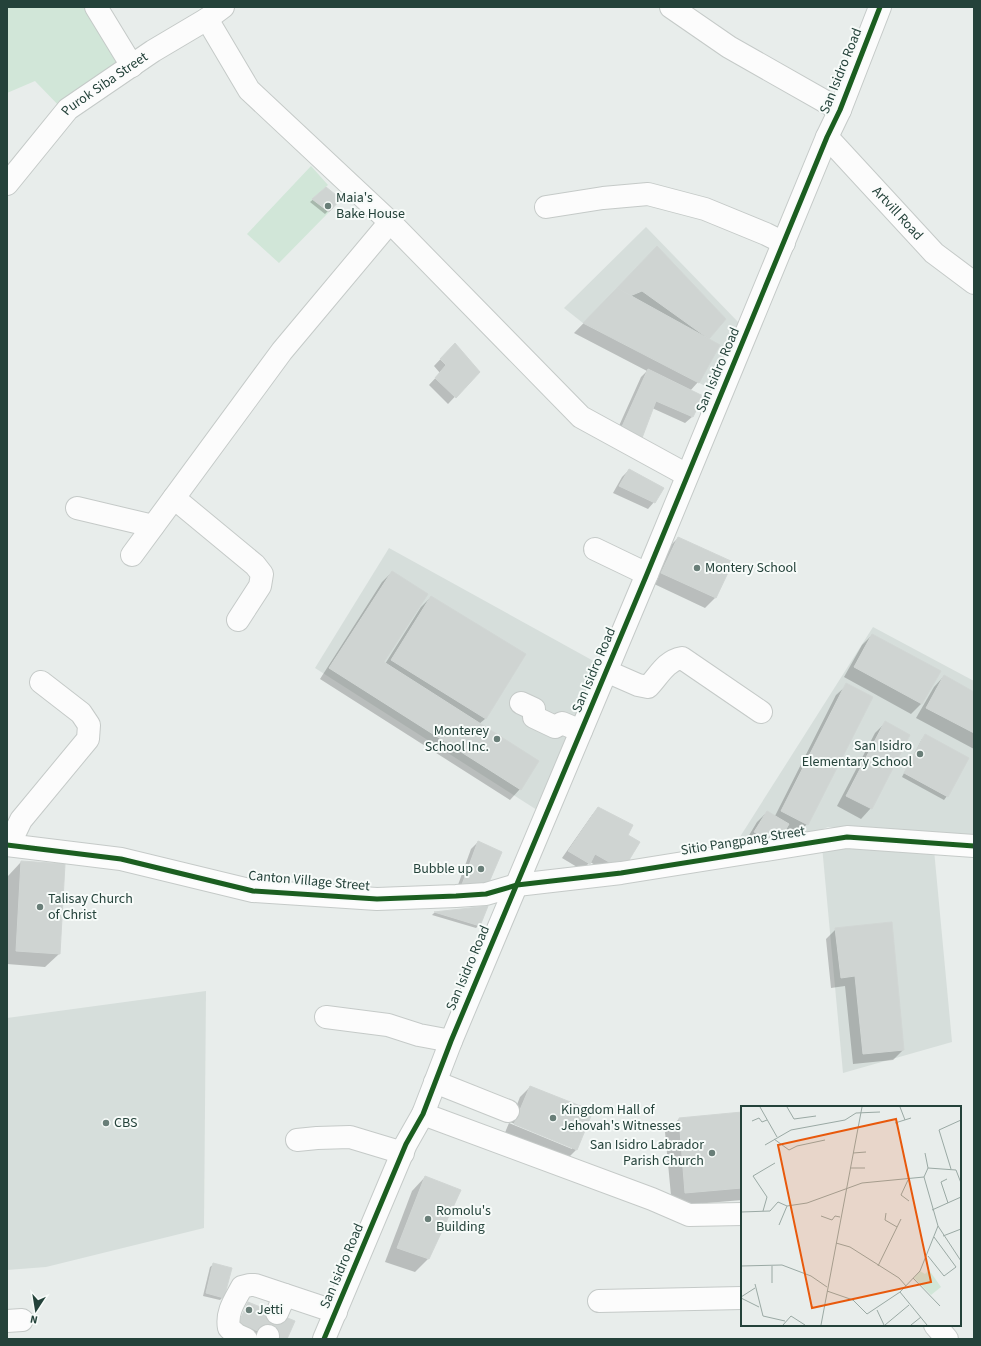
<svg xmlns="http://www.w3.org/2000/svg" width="981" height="1346" viewBox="0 0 981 1346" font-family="'Source Sans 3',sans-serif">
<rect width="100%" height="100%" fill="#e8edeb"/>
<g fill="#d6dedb">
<polygon points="646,227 740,324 709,388 583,323 564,308"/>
<polygon points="389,548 599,664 537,810 315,668"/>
<polygon points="873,627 974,681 974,834 898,833 828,827 779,845 731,851"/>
<polygon points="822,846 934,850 952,1042 843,1073"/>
<polygon points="206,991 204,1228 46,1267 7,1270 7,1018"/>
</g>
<g fill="#d1e6d8">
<polygon points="7,7 89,7 125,65 65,112 35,81 7,93"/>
<polygon points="311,166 328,185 312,199 329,212 279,263 247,234"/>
</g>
<g fill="#0003">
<polygon points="326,189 340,199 325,214 310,202"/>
<polygon points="647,258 725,319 707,340 698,382 690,391 692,417 685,423 652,408 614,437 641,377 647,371 574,333"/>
<polygon points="448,351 478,372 448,404 429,385 440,373 434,366"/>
<polygon points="629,470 654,502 648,509 613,493 622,477"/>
<polygon points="678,538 731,563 715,598 705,608 652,583 668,548"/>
<polygon points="392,572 383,663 385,664 421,607 431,597 525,655 485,719 479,724 538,761 520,789 510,800 320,679 382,582"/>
<polygon points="872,635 939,671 921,704 911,714 844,677 862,645"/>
<polygon points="944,676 974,693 974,749 916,718 934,687"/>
<polygon points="847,685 807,824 797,835 785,829 776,844 745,842 757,822 767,812 775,816 836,695"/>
<polygon points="885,723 871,808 861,819 837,806 875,733"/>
<polygon points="922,739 947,796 944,800 902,777"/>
<polygon points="598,808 626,835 615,876 590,862 582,870 562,858 592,815"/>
<polygon points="478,842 500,852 454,896 471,849"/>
<polygon points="21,862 59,954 45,967 7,964 8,876"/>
<polygon points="486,907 479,925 476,928 432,915 434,913"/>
<polygon points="836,929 903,1050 893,1060 853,1064 845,986 831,988 826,939"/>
<polygon points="530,1087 591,1112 576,1150 566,1160 504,1135 509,1123 572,1149 572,1147 510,1122 520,1097"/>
<polygon points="742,1113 742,1200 672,1206 665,1132 679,1119"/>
<polygon points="425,1177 429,1258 415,1272 385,1262 412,1191"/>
<polygon points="214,1264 223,1297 220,1300 203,1296 210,1267"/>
<polygon points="249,1303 286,1339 266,1339 237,1327 246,1306"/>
</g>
<g fill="#cfd4d2" stroke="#d1d6d4">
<polygon points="326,187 341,199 329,212 312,199"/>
<polygon points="657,246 726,319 709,339 642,291 630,296 617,288"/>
<polygon points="617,288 720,345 699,383 583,323"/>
<polygon points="455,343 480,372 456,398 435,378 446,365 440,359"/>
<polygon points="648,369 703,396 693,417 656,401 642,438 620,431"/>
<polygon points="629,469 664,488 655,503 619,486"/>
<polygon points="678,537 733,562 716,598 661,573"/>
<polygon points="392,571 428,594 384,662 539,761 521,790 329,668"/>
<polygon points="431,596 526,654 486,719 391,660"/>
<polygon points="872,634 941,671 922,704 854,667"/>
<polygon points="944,675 974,692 974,733 926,708"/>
<polygon points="846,683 873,697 808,825 781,811"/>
<polygon points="885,721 910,735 872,809 846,796"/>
<polygon points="925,734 969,758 948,797 904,773"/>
<polygon points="598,807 633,825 628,835 640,842 623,870 595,854 590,864 568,851"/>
<polygon points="767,811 789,824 777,845 754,832"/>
<polygon points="478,841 502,852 487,887 460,890"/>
<polygon points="21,861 65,864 60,954 16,951"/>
<polygon points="488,906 480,926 434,912"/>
<polygon points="892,922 904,1050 863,1054 855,976 841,978 835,928"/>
<polygon points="530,1086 593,1111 577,1150 514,1124"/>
<polygon points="742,1112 742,1188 685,1193 679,1118"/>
<polygon points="425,1176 461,1190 429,1259 397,1248"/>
<polygon points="213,1263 232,1268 224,1298 206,1293"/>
<polygon points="248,1302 295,1321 287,1339 276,1339 239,1323"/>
</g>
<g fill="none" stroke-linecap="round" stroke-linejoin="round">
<defs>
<g id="minor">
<polyline points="96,7 132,66"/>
<polyline points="671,7 729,47 840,110"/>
<polyline points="207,19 249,90 390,222 581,417 687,475"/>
<path id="s1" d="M827,137L934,253L974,283"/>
<path id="s2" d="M7,184L68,109L153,51L207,19L223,7"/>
<polyline points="546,207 603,198 648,194 705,209 766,234 784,243"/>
<polyline points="174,498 255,565 262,574 260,586 238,620"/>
<polyline points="77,508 153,526"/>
<polyline points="595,549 647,574"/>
<polyline points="132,555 282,351 390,222"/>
<path d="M606,671L638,685L648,687C659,676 665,661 682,658L761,712"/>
<polyline points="521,703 534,709 534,717 555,727 562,723 581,731"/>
<polyline points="7,845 121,859 253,891 377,899 456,896 486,894 517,885 621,873 847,837 974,846"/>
<polyline points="9,845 21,820 88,739 89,725 81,713 41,682"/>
<polyline points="326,1017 388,1025 419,1035 451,1041"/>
<polyline points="435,1082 508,1111"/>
<polyline points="423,1114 652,1199 689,1215 742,1214"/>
<polyline points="297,1140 317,1138 350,1137 403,1153"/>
<polyline points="599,1301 742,1298"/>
<polyline points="277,1313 285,1295"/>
<polyline points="7,1321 22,1320"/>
<polyline points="935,1325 947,1339"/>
<path d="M246,1339L237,1335L229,1328C226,1312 235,1300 242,1287L250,1285H255L336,1312"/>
<polyline points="267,1339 268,1336"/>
<polyline points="324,1339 406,1144 423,1114 451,1041 647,574 827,137 840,110 880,7"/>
</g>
</defs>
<use href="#minor" stroke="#c5cac8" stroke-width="24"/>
<use href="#minor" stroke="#fcfcfc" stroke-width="22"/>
<defs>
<g id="cycleway">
<polyline points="7,845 121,859 253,891 377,899 456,896 486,894 517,885 621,873 847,837 974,846"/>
<polyline points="324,1339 406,1144 423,1114 451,1041 647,574 827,137 840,110 880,7"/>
</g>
</defs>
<use href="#cycleway" stroke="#f7fbf9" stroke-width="8"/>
<use href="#cycleway" stroke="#1b5e20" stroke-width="5"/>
</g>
<g fill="#697e78" stroke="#f7fbf9" stroke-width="1.5">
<circle cx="328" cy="206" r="4"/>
<circle cx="697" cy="568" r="4"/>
<circle cx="497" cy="739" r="4"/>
<circle cx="920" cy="754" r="4"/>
<circle cx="481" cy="869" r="4"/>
<circle cx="40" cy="907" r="4"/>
<circle cx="553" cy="1118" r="4"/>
<circle cx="106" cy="1123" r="4"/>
<circle cx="712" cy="1153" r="4"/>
<circle cx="428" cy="1219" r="4"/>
<circle cx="249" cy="1310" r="4"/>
</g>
<g text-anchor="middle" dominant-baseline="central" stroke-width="4" stroke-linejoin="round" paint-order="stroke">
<g font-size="14" fill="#24423a" stroke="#f7fbf9">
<text transform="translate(841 71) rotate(-68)">San Isidro Road</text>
<text stroke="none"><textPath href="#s2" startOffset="141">Purok Siba Street</textPath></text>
<text stroke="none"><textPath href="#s1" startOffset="104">Artvill Road</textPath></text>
<text transform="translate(718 370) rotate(-67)">San Isidro Road</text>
<text transform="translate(594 670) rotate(-67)">San Isidro Road</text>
<text transform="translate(743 841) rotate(-9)">Sitio Pangpang Street</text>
<text transform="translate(309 881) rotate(5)">Canton Village Street</text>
<text transform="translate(468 968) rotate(-67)">San Isidro Road</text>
<text transform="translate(342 1266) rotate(-67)">San Isidro Road</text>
</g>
<g font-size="14" fill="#24423a" stroke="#f7fbf9" text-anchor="start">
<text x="336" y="198">Maia's<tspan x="336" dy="16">Bake House</tspan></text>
<text x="705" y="568">Montery School</text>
<text x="489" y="731" text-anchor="end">Monterey<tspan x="489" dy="16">School Inc.</tspan></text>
<text x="912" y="746" text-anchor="end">San Isidro<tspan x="912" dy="16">Elementary School</tspan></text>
<text x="473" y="869" text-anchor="end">Bubble up</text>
<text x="48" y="899">Talisay Church<tspan x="48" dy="16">of Christ</tspan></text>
<text x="561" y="1110">Kingdom Hall of<tspan x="561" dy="16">Jehovah's Witnesses</tspan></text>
<text x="114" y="1123">CBS</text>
<text x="704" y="1145" text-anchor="end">San Isidro Labrador<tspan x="704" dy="16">Parish Church</tspan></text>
<text x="436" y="1211">Romolu's<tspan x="436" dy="16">Building</tspan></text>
<text x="257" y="1310">Jetti</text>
</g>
</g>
<g transform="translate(741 1106)">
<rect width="220" height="220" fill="#e8edeb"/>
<path d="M188,164L200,181L190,189L173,172L179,165L184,168Z" fill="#d1e6d8"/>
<path fill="none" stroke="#9aa9a4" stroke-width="1" d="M19,1L36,31M46,1L53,13L75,10M159,1L164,14M11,15L18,12L21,16L26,14M154,17L170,12M33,33L48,44L56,40L84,34M24,39L50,24L104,14L115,7L139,6M112,47L125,46M109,62H124M187,62L215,64L220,77M210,63L198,24L220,14M183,71L187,62L184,47M206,73L200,76L207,97M167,74L160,89L168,95M191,104L220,91M22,105L26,91L12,70L34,57M0,106L29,105L37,96L46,100L66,97L121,77L183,71M145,107L144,114L156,121M80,110L91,114L94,110L99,111M38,119L46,100M197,120L220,155M202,130L220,123M95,137L109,141L158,172L165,180M187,150L203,170L215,161L193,131M0,160L41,159L70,170L86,181M31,160V177M137,160L160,113M172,172L199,200M14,178L22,210L44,215M86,185L112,194L126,208L159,186L179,165L197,120L183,71M159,186L186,219M0,191L14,182M0,192L18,201M136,204L143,219M42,219L50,210L64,219M80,219L121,1M144,219L168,199M170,219L180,211"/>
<path fill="#e8590c" fill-opacity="0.15" stroke="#e8590c" stroke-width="2" d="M155,13L190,176L71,202L37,39Z"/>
<rect width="220" height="220" fill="none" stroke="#24423a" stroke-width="2"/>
</g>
<rect width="981" height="1346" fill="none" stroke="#24423a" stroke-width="16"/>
<g transform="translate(36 1310) rotate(192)" stroke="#f7fbf9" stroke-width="3" paint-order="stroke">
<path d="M0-3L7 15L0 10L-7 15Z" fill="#24423a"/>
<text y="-6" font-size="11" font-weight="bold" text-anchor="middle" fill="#24423a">N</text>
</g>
</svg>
